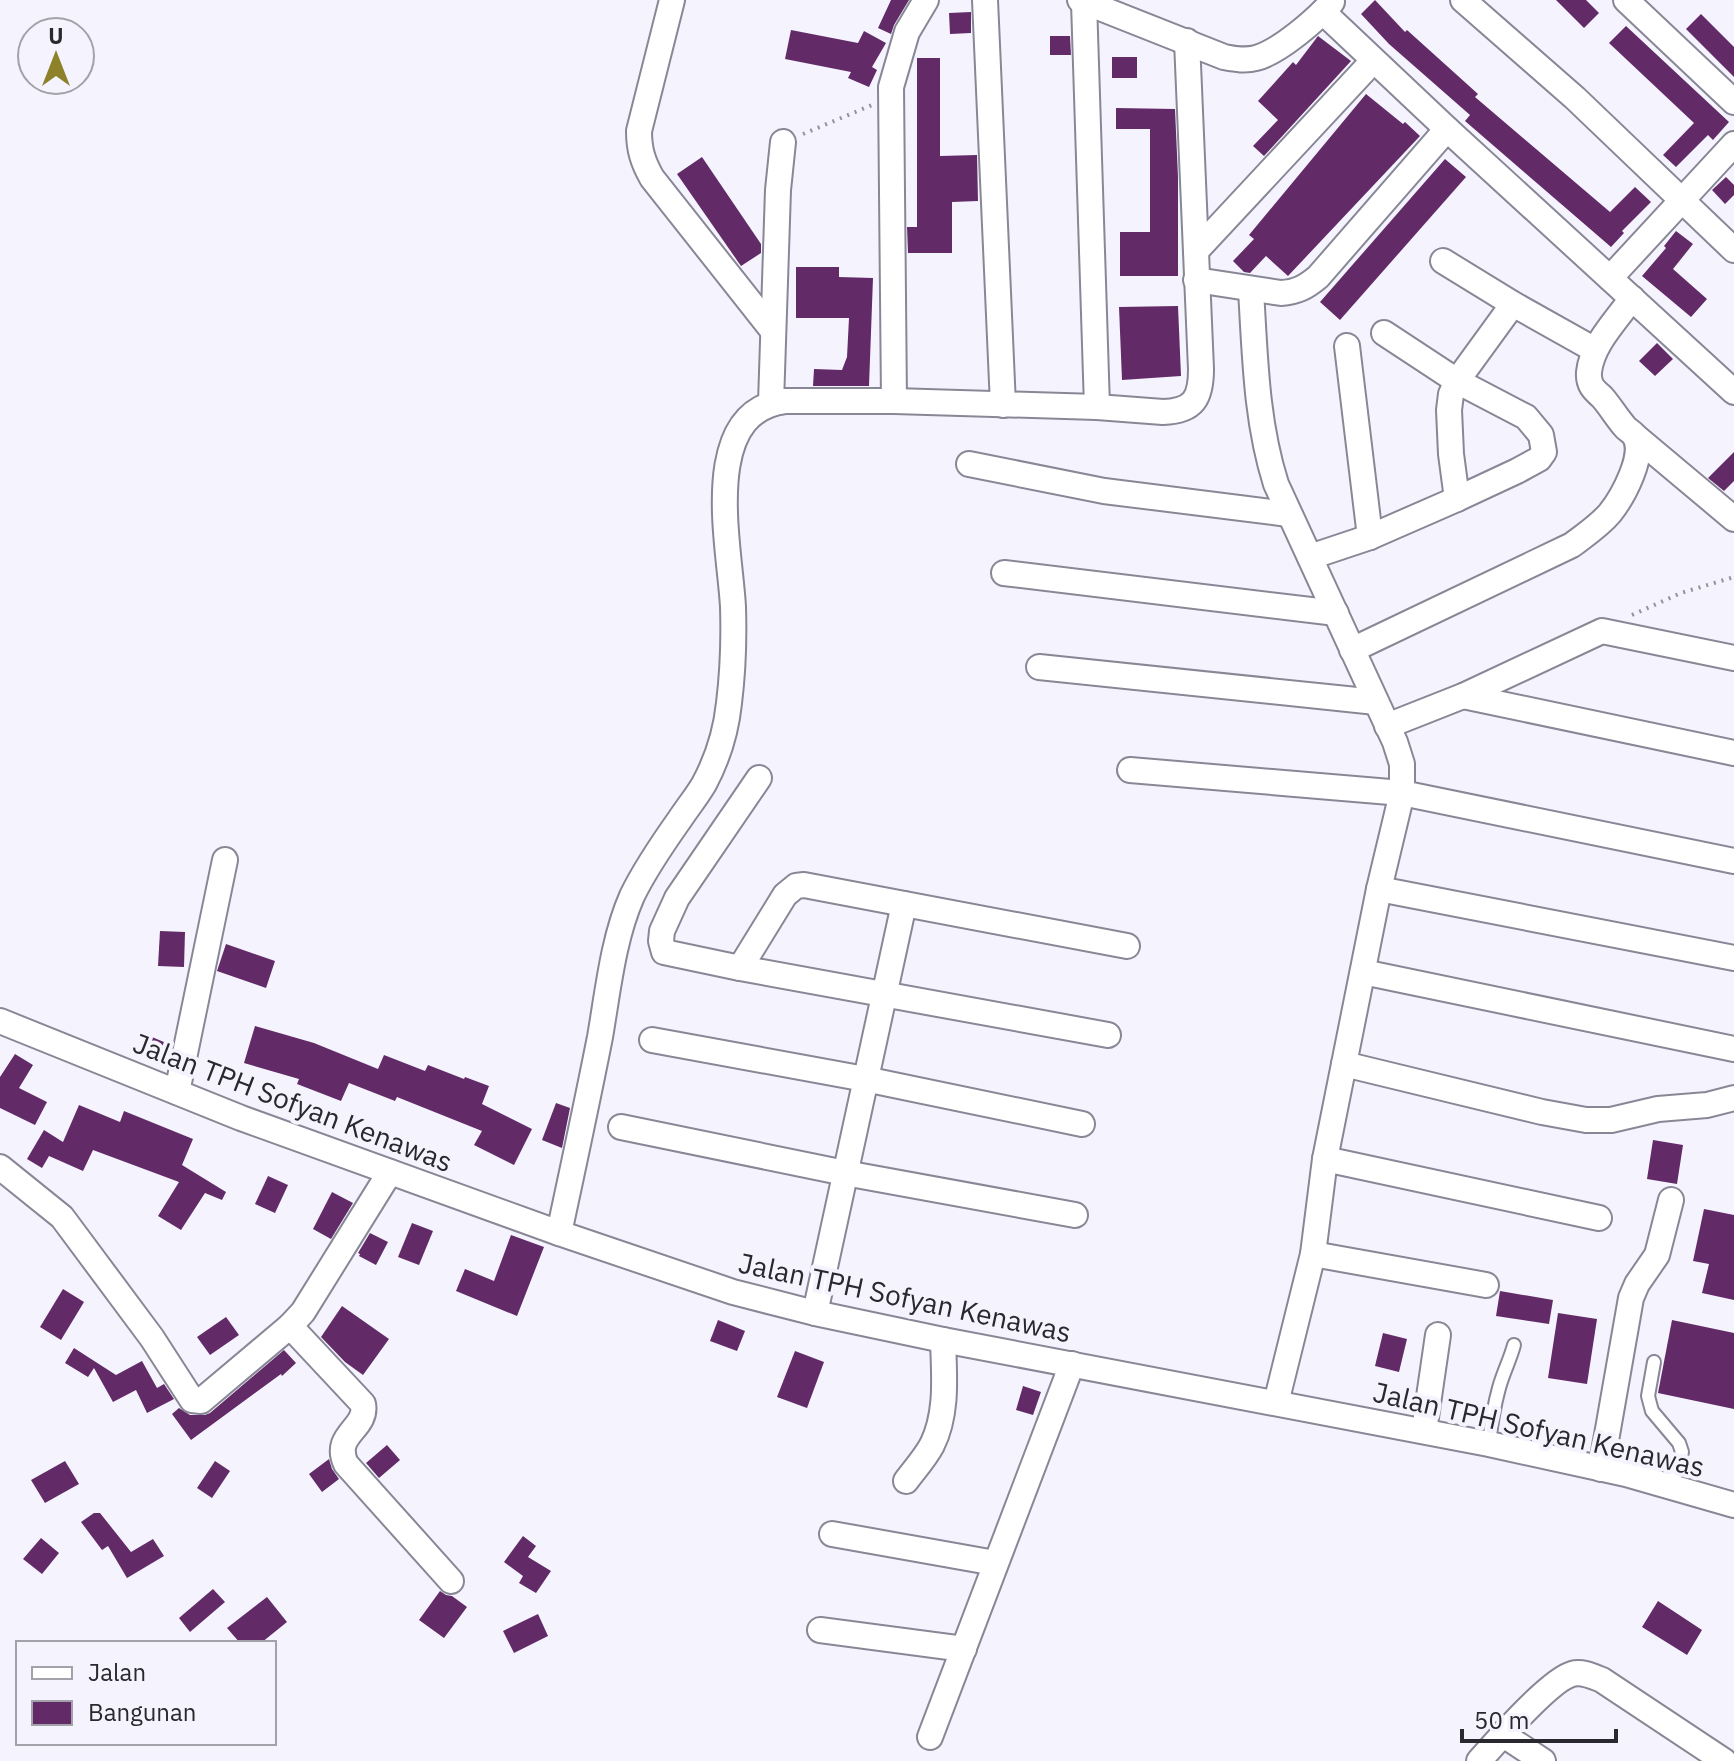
<svg xmlns="http://www.w3.org/2000/svg" width="1734" height="1761" viewBox="0 0 1734 1761" font-family="'IBM Plex Sans',sans-serif">
<rect width="100%" height="100%" fill="#f5f4fe"/>
<g fill="#622b67">
<polygon points="891,0 909,0 894,25 891,34 878,28"/>
<polygon points="1375,0 1405,32 1407,30 1478,94 1475,97 1610,212 1635,187 1651,202 1622,231 1624,233 1611,247 1465,121 1470,115 1389,44 1361,14"/>
<polygon points="1556,0 1586,0 1599,13 1584,28"/>
<polygon points="971,12 971,33 950,34 949,13"/>
<polygon points="1701,14 1734,47 1734,77 1686,29"/>
<polygon points="1626,26 1729,122 1713,140 1708,135 1676,167 1663,155 1694,123 1609,43"/>
<polygon points="791,30 858,43 864,31 886,43 872,67 877,70 869,87 848,78 851,72 785,59"/>
<polygon points="1050,36 1070,36 1071,55 1050,55"/>
<polygon points="1318,36 1351,61 1264,156 1253,146 1278,120 1258,101 1293,62 1296,65"/>
<rect x="1112" y="57" width="25" height="21"/>
<polygon points="917,58 940,58 940,156 977,155 978,201 952,202 952,253 908,253 907,227 917,227"/>
<polygon points="1366,94 1403,124 1405,122 1420,136 1288,276 1266,256 1250,273 1244,272 1233,261 1254,239 1249,235"/>
<polygon points="1116,108 1175,109 1178,177 1178,276 1120,276 1120,232 1150,232 1150,129 1116,129"/>
<polygon points="702,157 761,244 761,253 741,266 677,174"/>
<polygon points="1445,159 1466,177 1340,320 1320,302"/>
<polygon points="1726,177 1734,185 1734,195 1725,204 1712,190"/>
<polygon points="1676,231 1693,244 1673,269 1707,299 1691,317 1642,276 1666,248 1664,246"/>
<polygon points="796,267 839,267 839,277 873,278 869,386 813,386 814,369 842,370 847,357 849,318 796,318"/>
<polygon points="1178,306 1181,376 1122,380 1119,307"/>
<polygon points="1657,343 1673,359 1655,376 1639,361"/>
<polygon points="1734,452 1734,481 1724,491 1708,478"/>
<polygon points="160,931 185,932 184,967 158,966"/>
<polygon points="226,944 275,961 266,988 217,971"/>
<polygon points="255,1026 314,1043 378,1069 384,1055 425,1071 428,1065 464,1079 465,1077 489,1086 482,1104 532,1129 514,1165 474,1145 482,1131 397,1097 395,1101 349,1083 341,1101 297,1084 299,1079 244,1063"/>
<polygon points="152,1037 171,1045 167,1064 144,1055"/>
<polygon points="15,1054 33,1065 19,1088 47,1102 35,1125 0,1108 0,1077"/>
<polygon points="556,1103 570,1108 562,1148 542,1140"/>
<polygon points="79,1105 120,1122 124,1111 193,1139 182,1165 226,1192 222,1200 205,1193 181,1230 158,1216 179,1182 93,1150 83,1171 49,1156 42,1168 27,1159 44,1130 63,1142"/>
<polygon points="1653,1140 1683,1145 1677,1184 1647,1179"/>
<polygon points="268,1176 288,1185 275,1213 255,1204"/>
<polygon points="332,1192 353,1203 331,1239 313,1229"/>
<polygon points="1704,1209 1734,1215 1734,1300 1702,1293 1709,1264 1693,1261"/>
<polygon points="412,1223 433,1231 419,1265 398,1257"/>
<polygon points="370,1233 388,1242 376,1265 359,1256 360,1254 358,1253"/>
<polygon points="511,1235 544,1247 517,1316 456,1291 465,1269 494,1281"/>
<polygon points="63,1289 84,1302 61,1340 40,1327"/>
<polygon points="1500,1291 1553,1300 1549,1324 1496,1316"/>
<polygon points="342,1306 389,1339 363,1375 345,1362 321,1337"/>
<polygon points="1558,1313 1597,1319 1587,1384 1548,1378"/>
<polygon points="226,1317 239,1335 210,1355 197,1337"/>
<polygon points="718,1320 745,1331 737,1351 710,1341"/>
<polygon points="1672,1320 1734,1333 1734,1409 1658,1393"/>
<polygon points="1383,1333 1407,1339 1399,1372 1375,1366"/>
<polygon points="74,1348 116,1375 142,1361 157,1388 164,1384 174,1399 147,1413 136,1390 113,1402 94,1368 88,1377 65,1363"/>
<polygon points="284,1350 296,1363 282,1376 281,1374 191,1440 172,1414 179,1408 190,1415 205,1415 210,1413"/>
<polygon points="795,1351 824,1362 807,1408 777,1397"/>
<polygon points="1023,1386 1041,1392 1033,1415 1016,1410"/>
<polygon points="387,1445 400,1460 379,1478 366,1463"/>
<polygon points="329,1459 332,1469 339,1479 322,1492 309,1474"/>
<polygon points="65,1461 79,1484 45,1503 31,1480"/>
<polygon points="215,1461 230,1471 212,1498 197,1488"/>
<polygon points="94,1513 100,1513 131,1552 153,1539 164,1556 127,1578 108,1546 102,1550 81,1522"/>
<polygon points="523,1536 536,1546 528,1557 551,1571 536,1593 519,1583 523,1576 504,1562"/>
<polygon points="41,1538 59,1553 42,1574 23,1559"/>
<polygon points="213,1589 225,1602 190,1632 179,1618"/>
<polygon points="440,1591 446,1595 452,1596 467,1607 444,1638 419,1620"/>
<polygon points="267,1597 287,1622 261,1643 240,1643 227,1628"/>
<polygon points="1658,1601 1702,1630 1687,1655 1642,1627"/>
<polygon points="538,1614 548,1636 514,1653 503,1631"/>
</g>
<g fill="none" stroke-linecap="round" stroke-linejoin="round">
<defs>
<g id="service">
<polyline points="1654,1362 1648,1396 1652,1411 1679,1443 1682,1452 1672,1486"/>
<path d="M1489,1444C1491,1425 1494,1406 1499,1388C1503,1373 1510,1360 1514,1345"/>
</g>
<g id="minor">
<path d="M672,0L639,131C639,150 643,162 652,178L773,331"/>
<polyline points="985,0 1003,405"/>
<path d="M1080,0L1224,57C1235,59 1245,61 1256,58C1279,52 1316,20 1332,2"/>
<polyline points="1463,0 1575,98 1734,250"/>
<polyline points="1626,0 1734,102"/>
<polyline points="1084,2 1097,407"/>
<polyline points="1323,12 1447,129 1734,392"/>
<polyline points="1196,251 1373,61"/>
<polyline points="1443,261 1513,304 1595,350"/>
<polyline points="1610,278 1734,144"/>
<path d="M1196,280L1281,293C1297,292 1306,287 1318,277L1447,129"/>
<path d="M1251,290C1255,356 1256,421 1276,484L1395,742L1402,764V793L1379,889L1325,1159L1313,1254L1276,1403"/>
<polyline points="1347,346 1370,537"/>
<polyline points="894,401 891,87 907,32 926,0"/>
<polyline points="771,403 778,190 783,142"/>
<polyline points="1635,436 1734,519"/>
<polyline points="969,464 1104,491 1288,514"/>
<polyline points="1457,499 1451,454 1449,410 1451,394 1457,381 1513,304"/>
<polyline points="1310,557 1370,537 1457,499 1517,471 1539,459 1544,452 1541,435 1526,417 1457,381 1384,333"/>
<polyline points="1004,573 1336,613"/>
<path d="M1352,650L1572,545C1585,535 1599,526 1610,513C1622,498 1647,454 1634,435C1631,431 1627,430 1625,427C1617,418 1610,406 1602,397C1594,390 1588,385 1589,372C1592,344 1616,321 1632,298"/>
<polyline points="1039,667 1376,702"/>
<polyline points="1463,696 1734,753"/>
<polyline points="1387,726 1463,696 1602,631 1734,658"/>
<polyline points="1130,770 1402,793 1734,861"/>
<polyline points="759,778 677,898 662,931 661,941 664,952 740,968 1108,1035"/>
<polyline points="1379,889 1734,958"/>
<polyline points="740,968 785,895 796,886 804,885 1127,946"/>
<polyline points="1363,972 1734,1049"/>
<polyline points="0,1021 241,1118 559,1233 733,1292 815,1313 943,1340 1489,1444 1626,1474 1734,1505"/>
<polyline points="652,1040 865,1079 1082,1124"/>
<polyline points="1344,1064 1542,1112 1586,1120 1611,1120 1658,1109 1707,1105 1734,1098"/>
<polyline points="177,1092 225,860"/>
<polyline points="621,1127 845,1173 1075,1215"/>
<polyline points="1325,1159 1599,1218"/>
<polyline points="0,1167 62,1217 152,1338 192,1400 201,1401 290,1326"/>
<path d="M390,1172L303,1312L290,1326L363,1404C368,1429 332,1434 346,1464L451,1581"/>
<path d="M559,1233C573,1168 587,1103 600,1037C608,991 613,939 632,896C645,869 663,843 680,819C688,807 697,796 704,784C718,758 726,732 729,703C733,671 734,639 733,607C730,547 698,412 785,401H894L1097,407L1163,412C1194,411 1201,398 1201,369L1187,41"/>
<polyline points="1313,1254 1486,1285"/>
<polyline points="815,1313 904,904"/>
<polyline points="1424,1431 1438,1335"/>
<polyline points="1601,1469 1631,1298 1637,1284 1657,1255 1671,1200"/>
<path d="M906,1481C915,1469 925,1458 932,1445C948,1413 944,1375 943,1340"/>
<polyline points="832,1534 995,1563"/>
<polyline points="820,1630 964,1649"/>
<polyline points="1502,1734 1543,1761"/>
<polyline points="930,1737 1072,1364"/>
<path d="M1479,1761C1496,1742 1550,1680 1572,1674C1582,1671 1592,1676 1602,1680L1724,1761"/>
</g>
</defs>
<use href="#service" stroke="#888796" stroke-width="16"/>
<use href="#minor" stroke="#888796" stroke-width="28"/>
<g stroke="#94939b" stroke-width="4" stroke-dasharray="2 6" stroke-linecap="butt">
<polyline points="803,134 872,105"/>
<polyline points="1632,615 1681,593 1734,577"/>
</g>
<use href="#service" stroke="#fff" stroke-width="12"/>
<use href="#minor" stroke="#fff" stroke-width="24"/>
</g>
<g text-anchor="middle" dominant-baseline="central" stroke-width="8" stroke-linejoin="round" paint-order="stroke">
<g font-size="28" fill="#29282e" stroke="#f5f4fe">
<text transform="translate(293 1102) rotate(21)">Jalan TPH Sofyan Kenawas</text>
<text transform="translate(905 1297) rotate(12)">Jalan TPH Sofyan Kenawas</text>
<text transform="translate(1539 1429) rotate(13)">Jalan TPH Sofyan Kenawas</text>
</g>
</g>
<rect x="16" y="1641" width="260" height="104" fill="#f5f4fe" stroke="#a3a2ab" stroke-width="2"/>
<rect x="32" y="1667" width="40" height="12" fill="#ffffff" stroke="#a3a2ab" stroke-width="2"/>
<text x="88" y="1681" font-size="24" fill="#29282e">Jalan</text>
<rect x="32" y="1701" width="40" height="24" fill="#622b67" stroke="#a3a2ab" stroke-width="2"/>
<text x="88" y="1721" font-size="24" fill="#29282e">Bangunan</text>
<g transform="translate(56 56)"><circle r="38" fill="#f5f4fe" stroke="#a3a2ab" stroke-width="2"/>
<path d="M0-6L14 30L0 20L-14 30Z" fill="#8d8129"/>
<text y="-12" font-size="22" font-weight="bold" text-anchor="middle" fill="#29282e">U</text>
</g>
<path d="M1462 1729v12h154v-12" fill="none" stroke="#29282e" stroke-width="4"/>
<text x="1474" y="1729" font-size="24" fill="#29282e" stroke="#f5f4fe" stroke-width="6" paint-order="stroke">50 m</text>
</svg>
